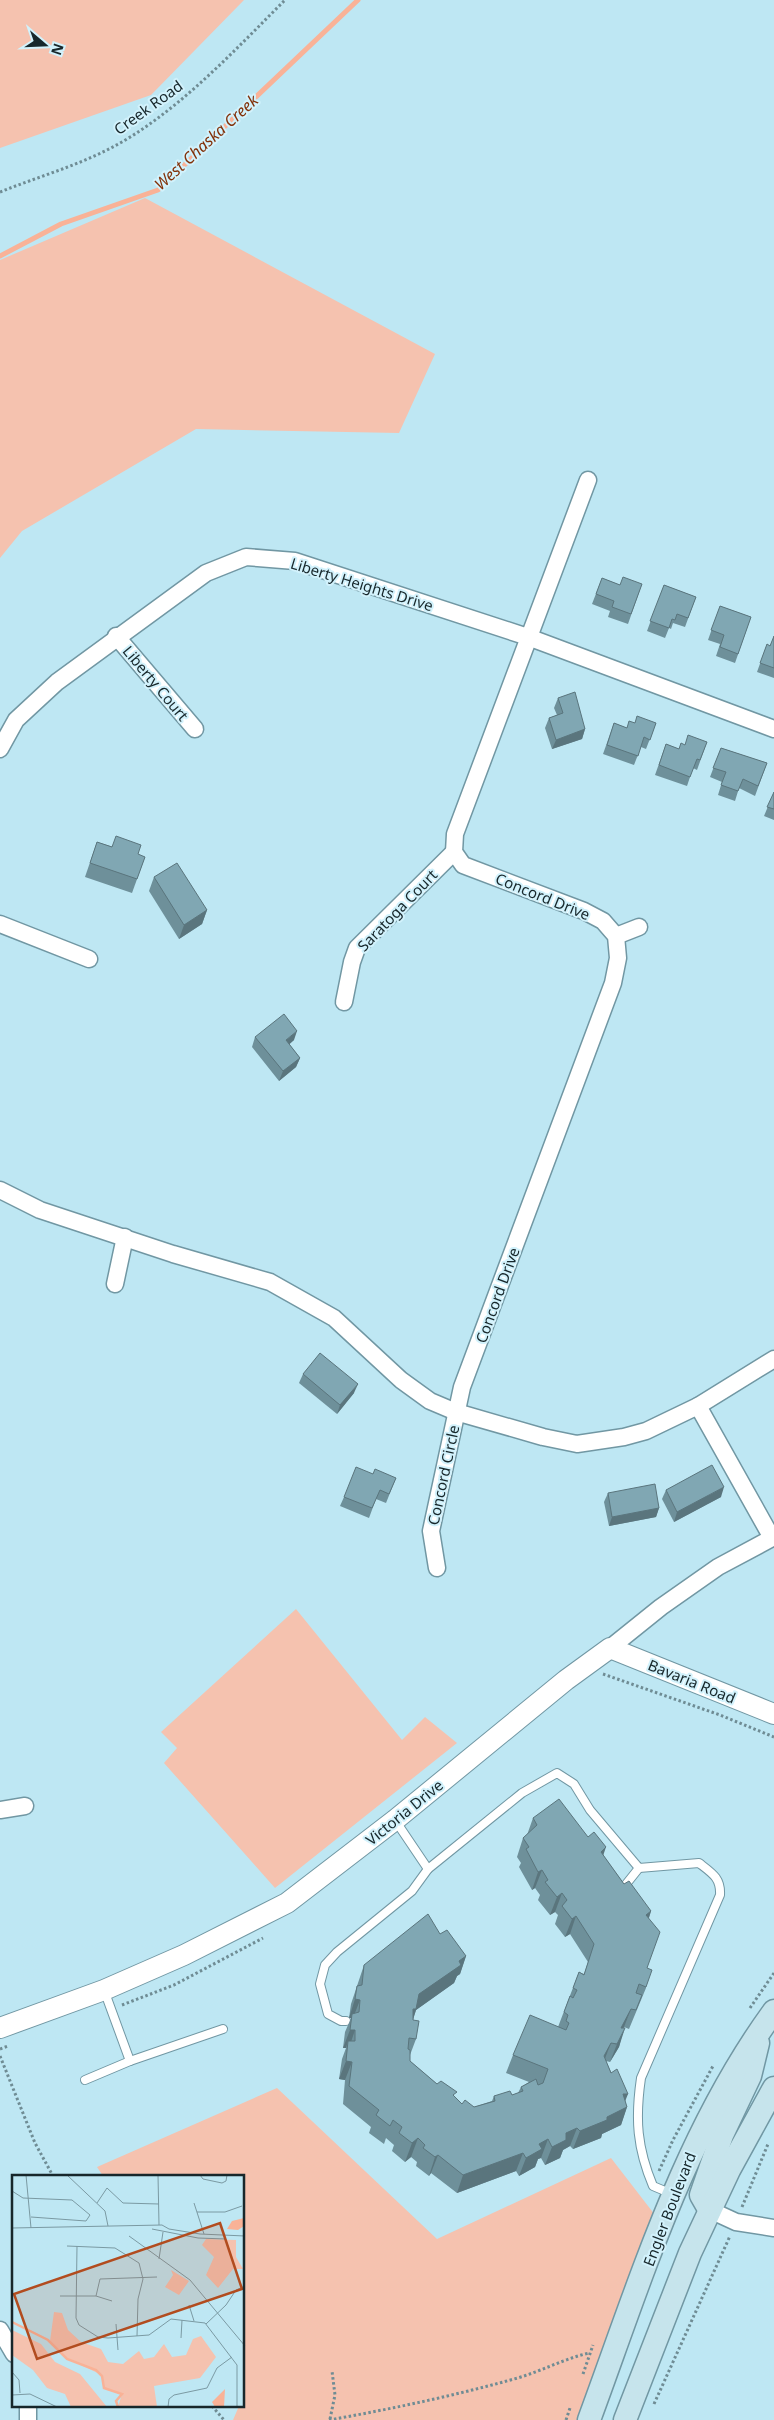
<svg xmlns="http://www.w3.org/2000/svg" width="774" height="2420" viewBox="0 0 774 2420" font-family="'Noto Sans',sans-serif">
<rect width="100%" height="100%" fill="#bee7f3"/>
<g fill="#f5c2af">
<polygon points="0,0 244,0 151,95 0,148"/>
<polygon points="145,198 435,354 399,433 196,429 22,531 0,558 0,260"/>
<polygon points="296,1609 402,1740 425,1717 457,1743 275,1888 164,1763 177,1748 161,1732"/>
<polygon points="277,2088 437,2239 611,2158 655,2215 579,2420 233,2420 239,2406 244,2406 244,2176 103,2176 97,2167"/>
</g>
<g fill="none" stroke-linecap="round" stroke-linejoin="round">
<polyline stroke="#f9b297" stroke-width="5" points="0,256 61,224 158,190 358,0"/>
<defs>
<g id="service">
<path d="M395,1820L428,1869L522,1793L557,1773L574,1784L590,1810L639,1868L699,1863C712,1873 721,1878 720,1895L641,2078C635,2119 637,2148 653,2186L672,2194"/>
<polyline points="623,1888 639,1868"/>
<polyline points="104,1990 130,2061 223,2029"/>
<polyline points="346,2021 341,2021 328,2014 320,1984 325,1965 337,1952 412,1891 428,1869"/>
<polyline points="85,2080 130,2061"/>
</g>
<g id="minor">
<polyline points="116,636 195,729"/>
<polyline points="0,749 16,720 57,682 206,573 246,557 295,561 528,637 774,729"/>
<polyline points="0,924 89,959"/>
<polyline points="616,936 639,927"/>
<polyline points="344,1002 352,962 357,948 454,852"/>
<polyline points="0,1190 40,1210 173,1254 270,1282 334,1318 401,1380 430,1401 456,1412 543,1437 577,1444 624,1437 646,1431 698,1406 774,1359"/>
<polyline points="115,1284 125,1237"/>
<polyline points="698,1406 772,1538"/>
<polyline points="437,1568 431,1531 462,1387 613,983 618,958 616,936 603,921 584,911 463,865 454,852 455,834 588,480"/>
<polyline points="610,1648 661,1607 718,1567 774,1537"/>
<polyline points="0,1810 25,1806"/>
<polyline points="710,2210 736,2222 774,2228"/>
<polyline points="0,2330 14,2354"/>
<polyline points="28,2420 28,2406"/>
</g>
<polyline id="tertiary" points="0,2028 104,1990 184,1955 287,1903 395,1820 566,1680 610,1648 774,1714"/>
<g id="secondary">
<polyline points="709,2209 701,2195 722,2135 750,2076 758,2043"/>
<path d="M589,2420C641,2279 685,2133 774,2011"/>
<polyline points="625,2420 690,2253 729,2170 774,2088"/>
</g>
</defs>
<use href="#service" stroke="#7197a3" stroke-width="10"/>
<use href="#minor" stroke="#7197a3" stroke-width="19"/>
<use href="#tertiary" stroke="#7197a3" stroke-width="22"/>
<use href="#secondary" stroke="#7197a3" stroke-width="25"/>
<g stroke="#6f8c94" stroke-width="3" stroke-dasharray="2.5 2.5" stroke-linecap="butt">
<path d="M0,192C35,178 73,167 107,150C173,117 233,52 285,0"/>
<polyline points="603,1674 720,1715 774,1737"/>
<polyline points="122,2005 174,1985 263,1938"/>
<polyline points="750,2008 774,1973"/>
<polyline points="0,2049 8,2046"/>
<polyline points="0,2056 35,2143 53,2176"/>
<polyline points="659,2171 673,2140 713,2066"/>
<polyline points="742,2207 768,2144"/>
<polyline points="583,2374 593,2345"/>
<polyline points="654,2404 730,2236"/>
<polyline points="212,2406 224,2420"/>
<polyline points="330,2419 335,2395 332,2371"/>
<path d="M329,2420C391,2409 453,2396 514,2379C540,2372 563,2359 589,2353"/>
<polyline points="566,2420 570,2408"/>
</g>
<use href="#service" stroke="#fff" stroke-width="8"/>
<use href="#minor" stroke="#fff" stroke-width="16"/>
<use href="#tertiary" stroke="#fff" stroke-width="20"/>
<use href="#secondary" stroke="#c6e4ec" stroke-width="22"/>
</g>
<g fill="#6e909a">
<polygon points="602,578 620,585 642,584 628,624 608,617 610,611 592,604"/>
<polygon points="664,585 696,597 685,627 673,623 671,629 669,628 665,638 647,631"/>
<polygon points="720,606 751,617 735,663 716,656 720,644 708,640"/>
<polygon points="774,636 774,678 757,672 767,644 770,646"/>
<polygon points="558,698 585,729 582,739 552,749 545,728 549,718 557,715 554,708"/>
<polygon points="614,723 627,728 656,723 646,749 641,747 634,765 603,754"/>
<polygon points="707,742 697,770 693,768 687,786 655,775 666,744 679,749"/>
<polygon points="721,748 767,763 755,796 739,788 735,801 718,795 722,782 710,777"/>
<polygon points="774,792 774,820 764,816"/>
<polygon points="97,842 145,857 132,893 85,877"/>
<polygon points="154,877 207,910 202,924 179,939 149,891"/>
<polygon points="255,1037 294,1040 289,1044 300,1058 296,1067 279,1081 252,1047"/>
<polygon points="303,1374 354,1393 337,1414 299,1383"/>
<polygon points="373,1474 396,1478 386,1503 376,1499 369,1518 340,1506 344,1497"/>
<polygon points="666,1490 721,1497 674,1522 662,1499"/>
<polygon points="608,1493 659,1508 656,1517 609,1526 604,1502"/>
<polygon points="533,1818 588,1837 603,1855 624,1884 651,1911 649,1918 646,1988 629,2029 624,2027 619,2047 610,2062 606,2061 627,2107 621,2125 602,2134 601,2138 573,2149 570,2146 563,2150 560,2158 545,2165 541,2158 538,2159 535,2167 519,2176 516,2171 457,2193 431,2173 429,2176 416,2166 417,2162 411,2157 405,2162 392,2151 394,2145 386,2138 384,2144 369,2133 371,2127 343,2104 345,2080 339,2079 342,2059 346,2048 343,2048 345,2032 351,2018 349,2018 351,2004 364,1965 440,1934 466,1956 460,1974 457,1976 454,1983 416,2010 413,2020 416,2039 410,2055 410,2061 437,2084 455,2097 462,2104 474,2107 492,2101 494,2096 512,2095 518,2093 521,2087 529,2082 506,2073 513,2055 558,2027 579,1972 584,1974 588,1962 570,1934 565,1937 555,1924 558,1915 555,1912 550,1915 538,1900 540,1895 535,1888 532,1890 519,1867 521,1863 517,1857 523,1838 527,1835"/>
</g>
<g fill="#5a757d">
<polygon points="585,729 582,739 552,749 556,740"/>
<polygon points="207,910 202,924 179,939 184,925"/>
<polygon points="297,1031 294,1040 283,1050 286,1040"/>
<polygon points="300,1058 296,1067 279,1081 283,1071"/>
<polygon points="358,1384 354,1393 337,1414 340,1405"/>
<polygon points="724,1487 721,1497 674,1522 677,1512"/>
<polygon points="659,1508 656,1517 609,1526 612,1517"/>
<polygon points="606,1847 600,1865 601,1852"/>
<polygon points="542,1870 535,1888 532,1890 538,1872"/>
<polygon points="562,1893 555,1912 550,1915 557,1897"/>
<polygon points="651,1911 645,1929 646,1915"/>
<polygon points="576,1916 570,1934 565,1937 572,1919"/>
<polygon points="466,1956 460,1974 457,1976 454,1983 416,2010 410,2028 407,2027 419,1994 459,1961"/>
<polygon points="355,1999 360,2000 353,2018 352,2014 351,2018 349,2018"/>
<polygon points="631,2009 624,2027 615,2046 621,2028"/>
<polygon points="625,2028 619,2047 610,2062 617,2044"/>
<polygon points="350,2030 355,2030 349,2048 348,2041 346,2048 343,2048"/>
<polygon points="611,2043 604,2061 604,2056"/>
<polygon points="346,2061 352,2062 345,2080 339,2079"/>
<polygon points="623,2094 628,2094 622,2109 627,2107 621,2125 602,2134 601,2138 573,2149 580,2131 607,2117"/>
<polygon points="577,2128 570,2146 563,2150 560,2158 545,2165 552,2147 566,2133"/>
<polygon points="418,2138 411,2157 405,2162 412,2143"/>
<polygon points="548,2139 541,2158 538,2159 535,2167 519,2176 526,2158 539,2144"/>
<polygon points="523,2153 516,2171 457,2193 463,2175"/>
<polygon points="438,2155 431,2173 429,2176 435,2157"/>
</g>
<g fill="#80a7b3" stroke="#5a757d">
<polygon points="623,577 642,584 631,614 612,607 614,601 596,594 602,578 620,585"/>
<polygon points="664,585 696,597 688,618 677,614 675,620 672,619 669,628 650,621"/>
<polygon points="720,606 751,617 738,654 720,647 724,635 711,630"/>
<polygon points="774,636 774,668 760,663 767,644 770,646"/>
<polygon points="575,692 585,729 556,740 549,718 563,713 558,698"/>
<polygon points="637,716 656,723 650,740 644,737 638,756 607,745 614,723 627,728 629,721 635,723"/>
<polygon points="688,735 707,742 700,760 697,759 690,777 659,765 666,744 679,749 681,743 685,745"/>
<polygon points="721,748 767,763 758,786 743,779 738,791 721,785 726,772 713,768"/>
<polygon points="774,792 774,809 767,807"/>
<polygon points="116,836 141,845 138,854 145,857 137,879 90,863 97,842 112,847"/>
<polygon points="177,863 207,910 184,925 154,877"/>
<polygon points="284,1014 297,1031 286,1040 300,1058 283,1071 255,1037"/>
<polygon points="320,1353 358,1384 340,1405 303,1374"/>
<polygon points="712,1465 724,1487 677,1512 666,1490"/>
<polygon points="356,1467 373,1474 375,1469 396,1478 389,1494 380,1490 372,1508 344,1497"/>
<polygon points="655,1484 659,1508 612,1517 608,1493"/>
<polygon points="559,1799 588,1837 594,1832 606,1847 601,1852 624,1884 629,1881 651,1911 646,1915 660,1932 647,1968 652,1970 646,1987 639,1984 636,1993 642,1995 636,2010 631,2009 621,2028 625,2028 617,2044 611,2043 604,2056 611,2073 617,2069 628,2094 623,2094 627,2107 607,2117 607,2120 580,2131 577,2128 566,2133 566,2140 552,2147 548,2139 539,2144 542,2149 526,2158 523,2153 463,2175 438,2155 435,2157 423,2148 425,2145 418,2138 412,2143 399,2133 402,2127 393,2120 390,2126 376,2115 379,2110 349,2086 352,2062 346,2061 348,2041 355,2041 355,2030 350,2030 352,2014 359,2012 360,2000 355,1999 357,1986 362,1985 364,1965 428,1914 440,1934 447,1930 466,1956 459,1961 461,1965 419,1994 416,2009 413,2009 413,2020 419,2021 416,2039 409,2038 408,2049 410,2050 410,2061 437,2084 441,2081 457,2092 453,2095 462,2104 465,2100 474,2107 495,2101 494,2096 510,2091 512,2095 523,2091 521,2087 536,2079 538,2085 543,2083 548,2069 513,2055 530,2015 566,2030 569,2023 566,2021 568,2015 564,2012 570,1996 573,1998 577,1990 573,1988 579,1972 584,1975 594,1944 576,1916 572,1919 562,1906 567,1900 562,1893 557,1897 545,1882 548,1880 542,1870 538,1872 526,1849 529,1847 523,1838 537,1825 533,1818"/>
</g>
<g text-anchor="middle" dominant-baseline="central" stroke-width="4" stroke-linejoin="round" paint-order="stroke">
<g font-size="15" fill="#17272b" stroke="#d2f2fc">
<text transform="translate(148 107) rotate(-36)">Creek Road</text>
<text transform="translate(362 584) rotate(17)">Liberty Heights Drive</text>
<text transform="translate(156 683) rotate(50)">Liberty Court</text>
<text transform="translate(543 896) rotate(22)">Concord Drive</text>
<text transform="translate(397 910) rotate(-46)">Saratoga Court</text>
<text transform="translate(497 1295) rotate(-70)">Concord Drive</text>
<text transform="translate(443 1475) rotate(-78)">Concord Circle</text>
<text transform="translate(692 1681) rotate(22)">Bavaria Road</text>
<text transform="translate(404 1812) rotate(-39)">Victoria Drive</text>
<text transform="translate(669 2209) rotate(-69)">Engler Boulevard</text>
</g>
<g font-size="16" font-style="italic" fill="#823109" stroke="#d2f2fc">
<text transform="translate(206 142) rotate(-42)">West Chaska Creek</text>
</g>
</g>
<g transform="translate(12 2175)">
<rect width="232" height="232" fill="#bee7f3"/>
<path d="M194,64L224,65V82L231,94H221L206,113L194,100L202,82L190,70ZM159,95L177,106L167,120L153,112L161,100ZM42,137L50,138L56,155L69,167L89,174L96,187L111,189L127,176L132,184L142,182L152,169L160,182L174,180L181,164L189,161L204,182L188,203L142,211L145,232H106L110,219L93,213L90,200L56,184L38,166ZM0,155L29,169L43,187L68,199L95,232H59L53,219L35,213L21,195L0,180Z" fill="#f5c2af"/>
<path d="M232,43V51L226,55L215,54L220,46ZM213,214L212,232H203L200,227Z" fill="#f9b297"/>
<path fill="none" stroke="#f9b297" stroke-width="2.5" d="M0,147L36,165L55,184L84,195L90,201L92,213L110,219L104,226L106,232"/>
<path fill="none" stroke="#7b9aa3" stroke-width="1" d="M14,0L19,53M55,0L93,36L96,51M146,0L147,50M188,0L191,4L210,8L214,6L215,0M95,13L111,28L147,29M0,16L11,23L60,25L78,40L74,46L19,42M85,28L95,13M182,28L192,59M185,37H213L230,31M0,53L150,50L157,54L188,59L233,61M140,54L186,63L214,64M117,61L178,105L233,171M55,71L103,73L127,88L131,104L126,124L125,161M65,71L64,143L67,150L86,162L96,163L137,160L159,144L193,148L225,190V232M147,84L151,57M48,121H84L100,126M84,121L88,104L145,102M177,130L182,146M104,149L106,175M194,149L214,130L224,115L233,111M169,163L170,145M0,197L7,205L8,218M0,220L18,219L45,232M156,232L157,224L162,220L195,213L205,193L220,182"/>
<path fill="#b24c1f" fill-opacity="0.15" stroke="#b24c1f" stroke-width="2.5" d="M208,48L230,114L25,184L2,119Z"/>
<rect width="232" height="232" fill="none" stroke="#17272b" stroke-width="2.5"/>
</g>
<g transform="translate(45 45) rotate(109)" stroke="#d2f2fc" stroke-width="4" paint-order="stroke">
<path d="M0-4L9 19L0 12L-9 19Z" fill="#17272b"/>
<text y="-8" font-size="14" font-weight="bold" text-anchor="middle" fill="#17272b">N</text>
</g>
</svg>
